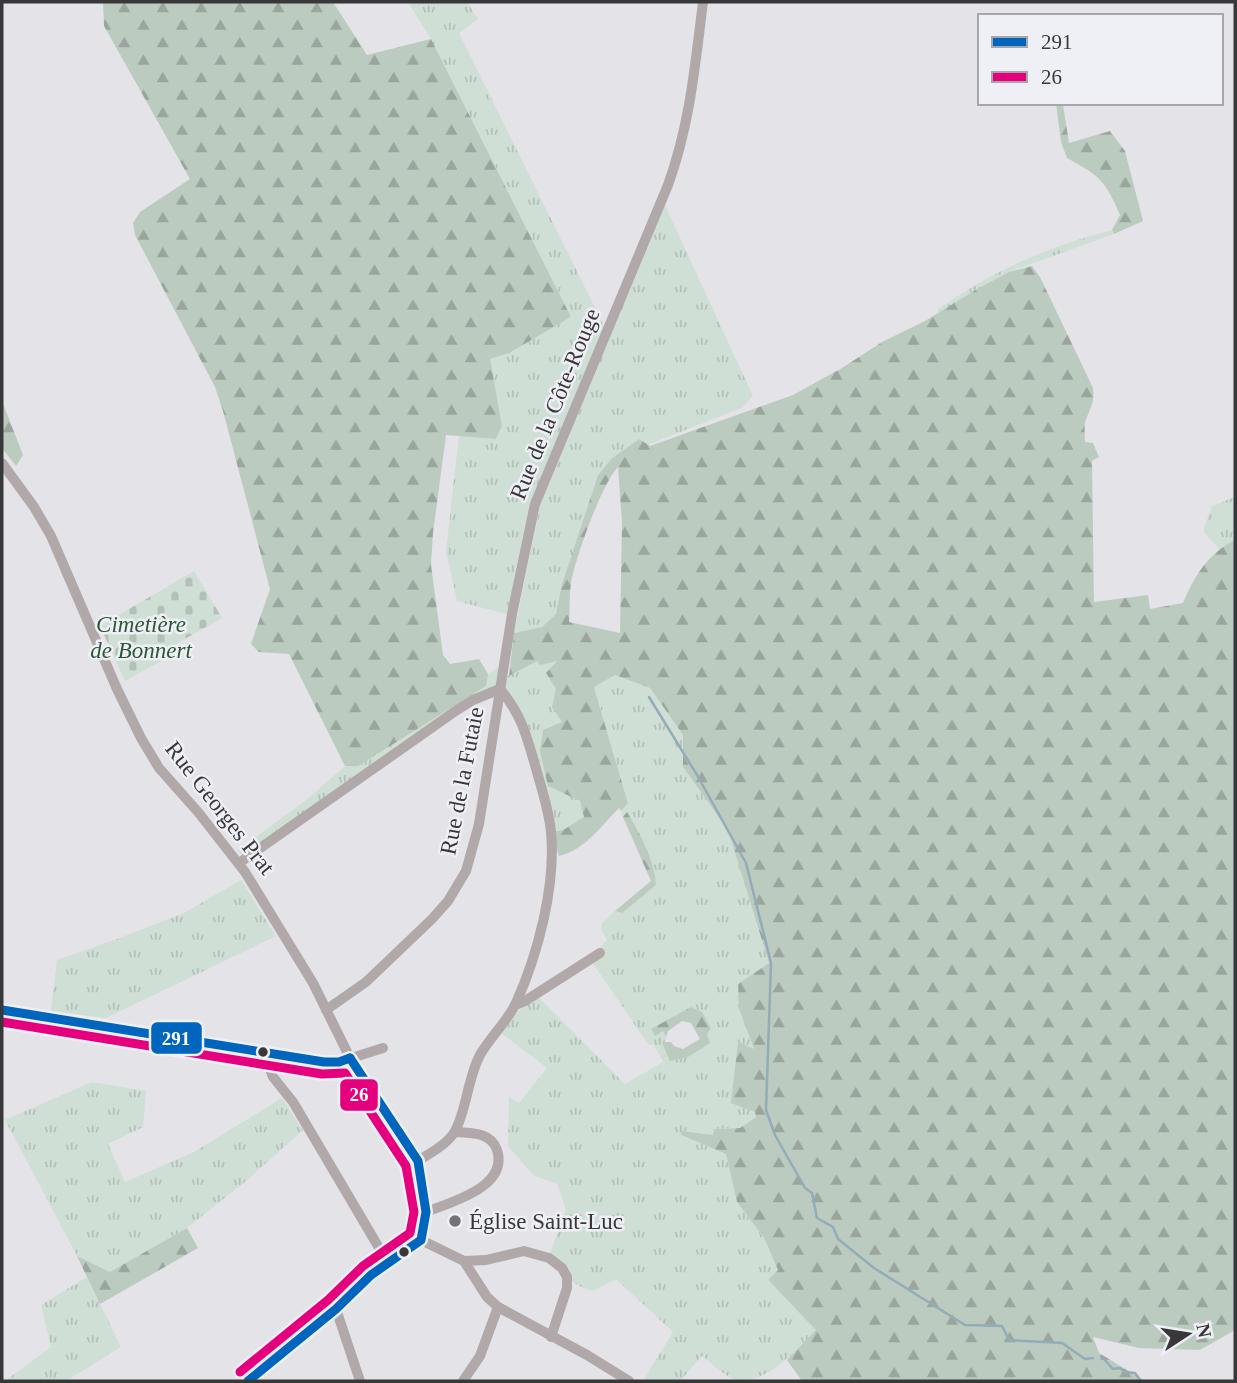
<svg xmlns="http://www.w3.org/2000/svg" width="1237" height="1383" viewBox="0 0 1237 1383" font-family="'Times New Roman',serif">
<defs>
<pattern id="grass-tufts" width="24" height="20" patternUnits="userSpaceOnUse" patternTransform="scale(1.75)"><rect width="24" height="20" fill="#d0dfd5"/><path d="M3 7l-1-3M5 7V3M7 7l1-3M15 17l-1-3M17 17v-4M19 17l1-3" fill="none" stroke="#b3c0b8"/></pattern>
<pattern id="forest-firs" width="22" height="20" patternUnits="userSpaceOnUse" patternTransform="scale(1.75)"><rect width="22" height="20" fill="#bccbc0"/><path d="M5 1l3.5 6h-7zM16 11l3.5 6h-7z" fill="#9aa69d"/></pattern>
<pattern id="cemetery-stones" width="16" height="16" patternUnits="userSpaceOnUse" patternTransform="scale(1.75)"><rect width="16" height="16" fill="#d0dfd5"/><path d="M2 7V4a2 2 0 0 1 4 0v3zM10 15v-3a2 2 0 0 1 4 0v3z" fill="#b3c0b8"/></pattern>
</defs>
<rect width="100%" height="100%" fill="#e3e3e8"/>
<g fill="url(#grass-tufts)" fill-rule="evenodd">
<polygon points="408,2 467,2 478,19 459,33 604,326 533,497 512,601 506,614 457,601 446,551 459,435 496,439 502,426 489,359 509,353 571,317 431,39"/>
<polygon points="664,203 753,396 742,408 647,445 639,439 612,458 598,475 562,584 557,614 542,627 514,633 541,501"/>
<path d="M1112,230L1114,234L1009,272L938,313V309C995,270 1044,248 1112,230Z"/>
<polygon points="1235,497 1235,540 1220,550 1203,531 1212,506"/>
<polygon points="558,660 556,689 562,722 548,786 580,801 584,817 563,830 551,832 522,720 500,689 484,695 245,859 238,850 305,801 345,766 358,765 485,686 488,674 497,668 509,676 537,661"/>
<path d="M615,675L650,688L683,735V767L728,830L769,963L739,1009L755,1050L738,1042L756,1117L740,1128L714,1129L713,1135L682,1131L681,1135L726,1154L737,1202L764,1238L778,1270L768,1281L817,1330C798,1349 767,1383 738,1381C726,1378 712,1363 702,1356L680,1381H643L673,1332L616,1279L593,1291C570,1286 564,1271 550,1253L566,1209L557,1184L533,1175L508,1146L509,1097L519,1103L547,1068L501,1033L513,1015L538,997L625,1084L663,1062L654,1045L648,1044L641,1034L592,962L599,949L607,940L601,930L602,923L615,911L622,913L656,885C655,861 640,832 627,813L623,817L621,811L628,802L594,686ZM691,1007L702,1012L711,1028L707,1035L670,1060L663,1047L666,1037L663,1031Z"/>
<polygon points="241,880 276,936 106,1018 51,1011 57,960 117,939 184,913"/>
<polygon points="92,1082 146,1091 143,1127 108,1144 125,1182 194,1152 282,1098 303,1130 246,1181 187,1228 110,1273 77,1256 5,1120"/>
<polygon points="87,1277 121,1347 66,1381 5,1381 51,1347 41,1305"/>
</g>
<g fill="url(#forest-firs)" fill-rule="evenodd">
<polygon points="103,2 333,2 367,55 431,39 571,317 509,353 490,359 502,426 496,439 446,435 433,533 431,565 443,655 450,664 479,659 488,674 486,686 358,766 345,766 289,654 259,652 251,644 270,589 223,411 215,387 135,235 133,223 140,212 190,179 104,26"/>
<path d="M1056,103H1063V105L1069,143L1110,131L1125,151L1143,221L1114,234L1112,230L1120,215C1105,180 1100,176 1067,158L1061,142Z"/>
<path d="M1032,266L1040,277L1093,388C1095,405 1089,409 1085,423C1084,429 1085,436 1085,442L1093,443L1099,457L1092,461L1094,602L1148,595L1150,609L1183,603C1194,577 1208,553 1235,540V1330L1200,1350L1139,1348L1093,1337L1099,1353L1145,1381H802L787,1360L816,1330L768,1280L778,1270L764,1238L737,1202L726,1154L681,1135L682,1131L713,1135L714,1129L740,1128L756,1117L755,1112L731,1103L738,1042L754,1049L739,1009L738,984L769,963L728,830L683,767V735L650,688L615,675L594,687L628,803L621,811L619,808C601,826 585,850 559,856L551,832L563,830L584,817L580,801L548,786L540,751L543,730L562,722L552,707L556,689L546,673L557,661L540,665L537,661L509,676L514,633L542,627L556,614L562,584L598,475L612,458L639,439L650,446L793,395L842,368L882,342L925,321L979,288L1009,272ZM618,467L622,523L620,633L569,622C570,609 569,596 571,583C575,559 602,483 618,467Z"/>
<polygon points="2,401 23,455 16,466 2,448"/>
<path d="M627,812C640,833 655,861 656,885L622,913L615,911L651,881L623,817Z"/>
<polygon points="691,1007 702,1012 711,1028 707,1035 710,1043 688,1057 670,1061 663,1046 664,1042 671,1042 674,1046 683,1049 700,1039 691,1023 682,1021 668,1031 666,1037 663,1031 655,1036 651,1029"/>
<polygon points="187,1228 198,1248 100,1304 77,1256 110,1272"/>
</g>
<polygon fill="url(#cemetery-stones)" points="194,571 222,618 176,644 179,651 125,681 100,626"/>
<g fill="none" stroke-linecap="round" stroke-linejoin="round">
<g stroke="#93acb7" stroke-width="2.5">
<polyline points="649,697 697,775 746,863 771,963 766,1110 775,1135 805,1188 812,1193 817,1218 833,1227 838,1239 874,1268 965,1325 1002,1326 1009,1340 1062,1343 1085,1359 1093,1358"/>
<polyline points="1101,1356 1113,1369 1120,1368 1125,1372 1135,1373 1141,1381"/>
</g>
<g stroke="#b1a8a9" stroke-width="10">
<polyline points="2,463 34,507 51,536 117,689 141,738 159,768 198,812 245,872 313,983 350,1058 418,1161 426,1212 421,1240 371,1275 336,1309 248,1381"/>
<polyline points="239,863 457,710 473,700 500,689"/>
<polyline points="515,1005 525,1001 600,953"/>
<polyline points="2,1010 324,1062 339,1062 383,1048"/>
<path d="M326,1010L366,982L432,919L448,901L466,871L479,824L512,614L535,504L668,185C690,124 695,66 703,2"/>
<polyline points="268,1052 267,1062 273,1077 293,1102 388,1263"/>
<path d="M418,1161C430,1153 448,1144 455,1131C466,1112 468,1077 480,1055C490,1037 507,1022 516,1003C538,954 556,886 551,832C549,810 541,787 535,765C526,734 521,714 500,689"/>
<path d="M426,1212C451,1202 509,1187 497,1150C491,1132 471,1133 455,1132"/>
<polyline points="421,1240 464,1261 487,1297 498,1307 587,1355 629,1381"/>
<polyline points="464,1261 486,1260 524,1251 549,1258 562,1268 567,1277 567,1288 551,1337"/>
<polyline points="336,1309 360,1381"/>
<polyline points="463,1381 480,1356 498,1307"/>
</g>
<defs>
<g id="bus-1">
<polyline points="2,1010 324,1062 339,1062 350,1058"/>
<polyline points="248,1381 336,1309 371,1275 421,1240 426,1212 418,1161 350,1058"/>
</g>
<polyline id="bus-2" points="2,1022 322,1074 345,1073 406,1166 414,1212 410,1233 363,1266 328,1300 240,1372"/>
</defs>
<use href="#bus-1" stroke="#efeff6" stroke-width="14"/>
<use href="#bus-2" stroke="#efeff6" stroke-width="14"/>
<use href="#bus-1" stroke="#0065bd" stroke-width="9"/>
<use href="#bus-2" stroke="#e5007d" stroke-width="9"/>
</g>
<g fill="#38383b" stroke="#efeff6" stroke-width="2.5">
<circle cx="263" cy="1052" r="6"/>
<circle cx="404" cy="1252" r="6"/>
</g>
<circle fill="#747478" stroke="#efeff6" stroke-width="2.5" cx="455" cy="1221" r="7"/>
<g text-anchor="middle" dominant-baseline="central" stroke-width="5" stroke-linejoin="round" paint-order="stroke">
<g font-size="23" fill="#38383b" stroke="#efeff6">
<text transform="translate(555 404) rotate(-68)">Rue de la Côte-Rouge</text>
<text transform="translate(462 781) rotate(-79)">Rue de la Futaie</text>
<text transform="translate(220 808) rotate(52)">Rue Georges Prat</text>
</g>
<g font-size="23" font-style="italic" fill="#2c5836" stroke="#efeff6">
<text x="141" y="624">Cimetière<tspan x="141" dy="26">de Bonnert</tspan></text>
</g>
<g font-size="23" fill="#38383b" stroke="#efeff6" text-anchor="start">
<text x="469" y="1221">Église Saint-Luc</text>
</g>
</g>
<g stroke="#efeff6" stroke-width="2.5">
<rect x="150" y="1021" width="53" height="34" rx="7" fill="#0065bd"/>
<rect x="339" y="1078" width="40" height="34" rx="7" fill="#e5007d"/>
</g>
<g font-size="19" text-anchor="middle" font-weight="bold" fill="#fff">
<text x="176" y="1045">291</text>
<text x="359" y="1101">26</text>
</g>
<rect width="1237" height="1383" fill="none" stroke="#38383b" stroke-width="7"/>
<rect x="978" y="14" width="245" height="91" fill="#efeff6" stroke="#a6a6ab" stroke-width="2"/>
<rect x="992" y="37" width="35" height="10" fill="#0065bd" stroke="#a6a6ab" stroke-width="2"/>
<text x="1041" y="49" font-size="21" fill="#38383b">291</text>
<rect x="992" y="72" width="35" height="10" fill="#e5007d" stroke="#a6a6ab" stroke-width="2"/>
<text x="1041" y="84" font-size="21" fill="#38383b">26</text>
<g transform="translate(1188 1334) rotate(78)" stroke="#efeff6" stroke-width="5" paint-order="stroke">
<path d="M0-5L12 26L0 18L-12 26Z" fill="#38383b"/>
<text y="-10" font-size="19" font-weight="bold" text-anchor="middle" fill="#38383b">N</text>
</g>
</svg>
